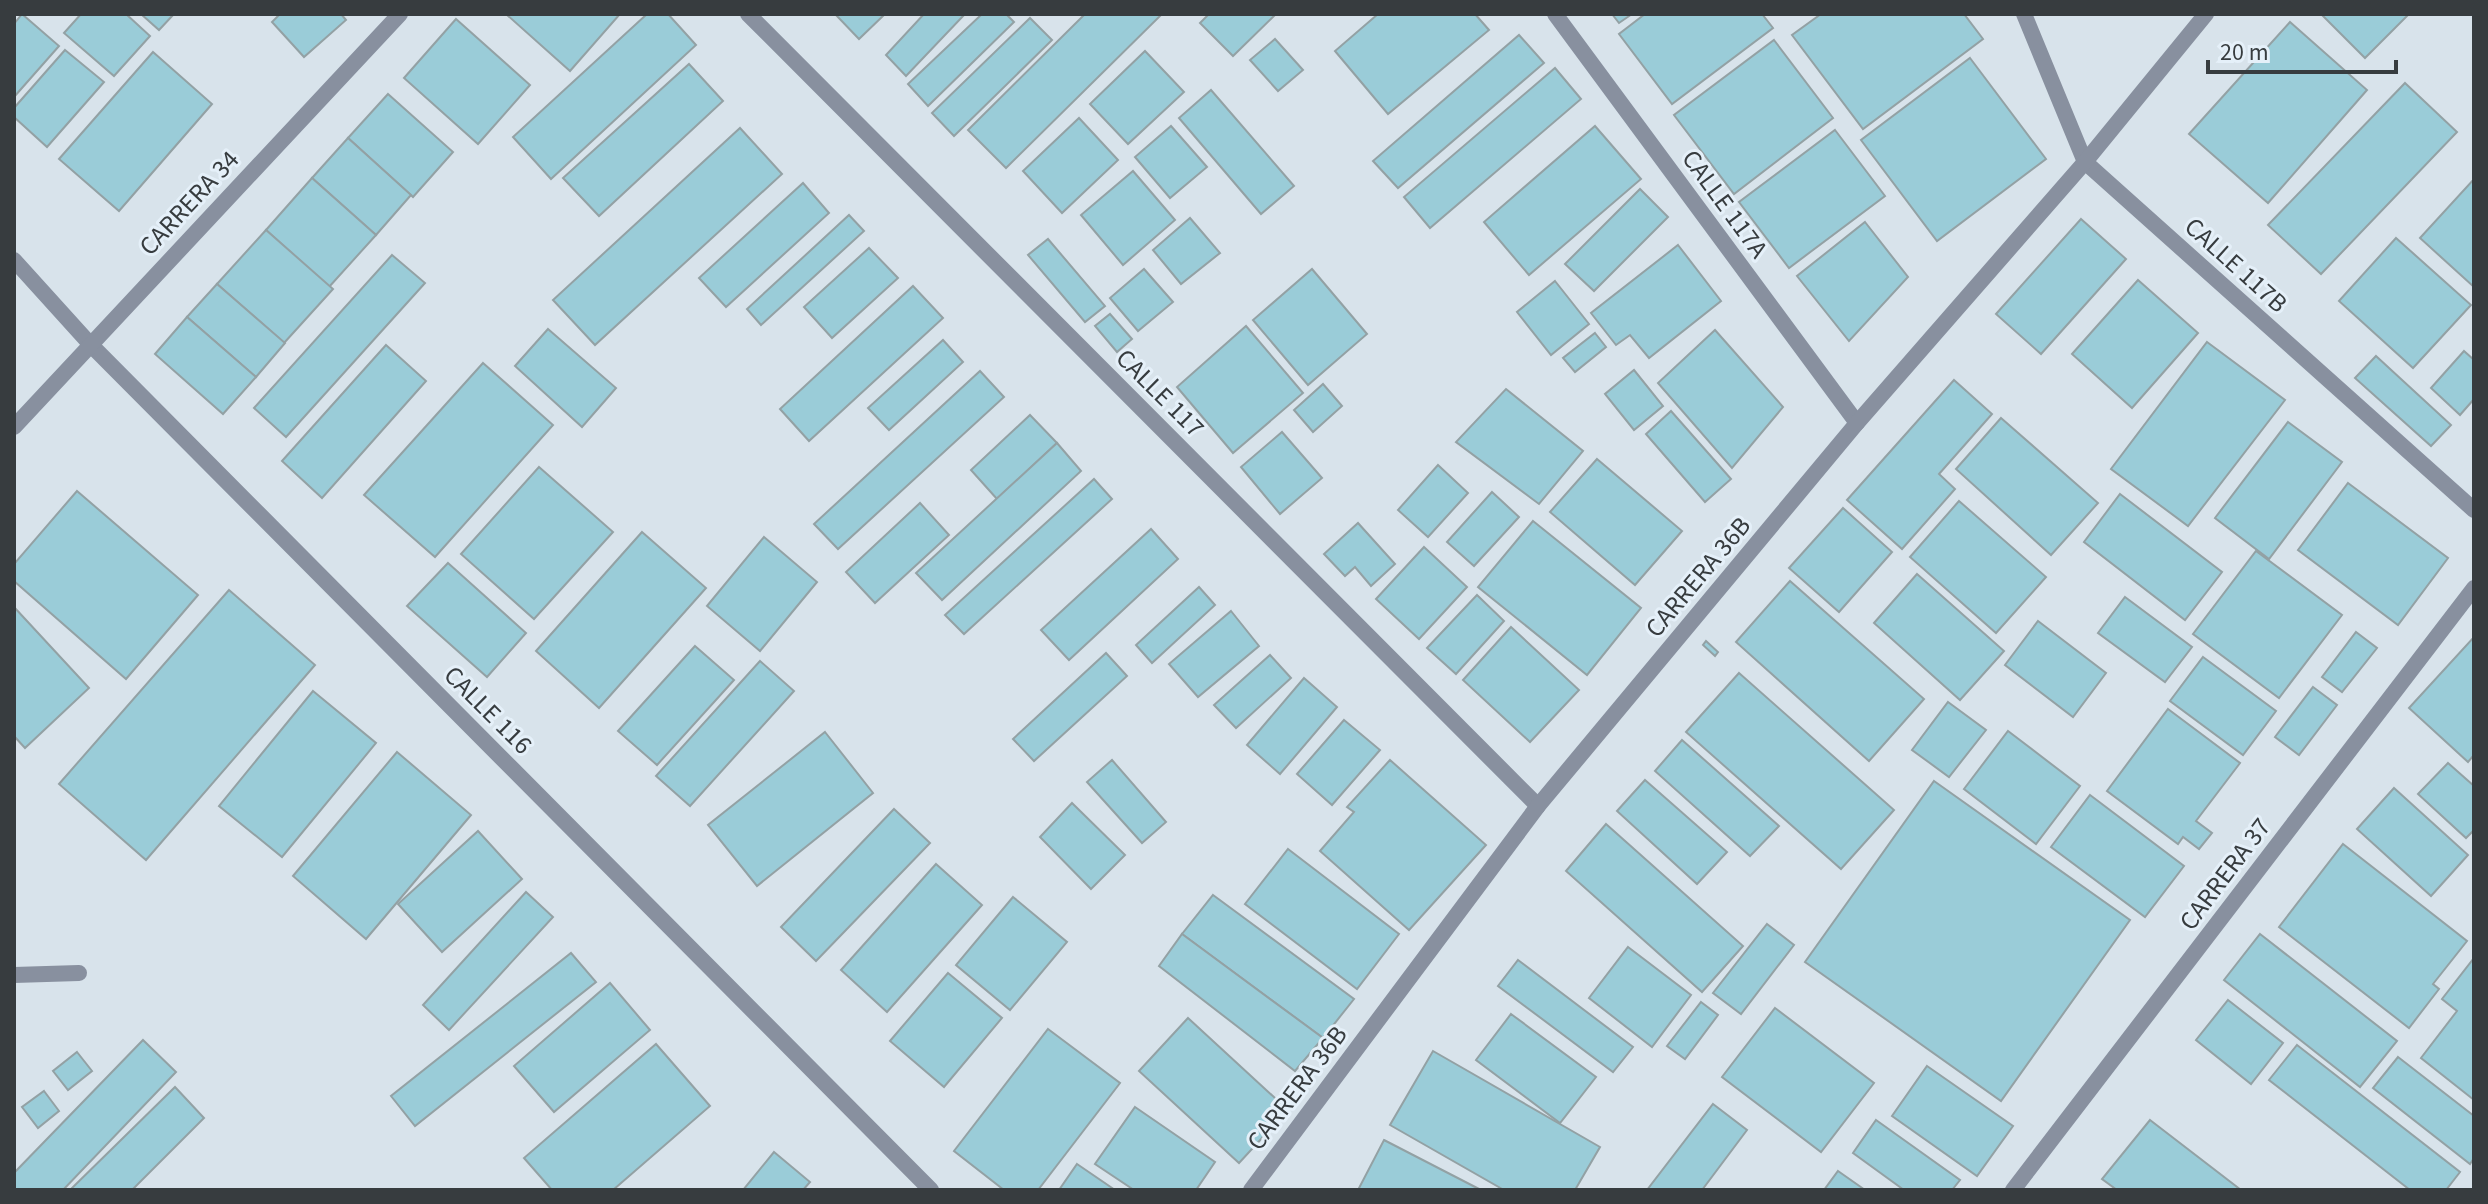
<svg xmlns="http://www.w3.org/2000/svg" width="2488" height="1204" viewBox="0 0 2488 1204" font-family="'Source Sans 3',sans-serif">
<rect width="100%" height="100%" fill="#d8e3eb"/>
<g fill="#9accd8" stroke="#93a1a4" stroke-width="2">
<polygon points="22,14 59,46 14,97 14,24"/>
<polygon points="81,14 126,14 150,36 114,76 64,33"/>
<polygon points="141,14 174,14 159,30"/>
<polygon points="280,14 341,14 346,20 304,57 272,22"/>
<polygon points="506,14 620,14 570,71"/>
<polygon points="647,14 668,14 696,45 551,179 513,137"/>
<polygon points="835,14 885,14 859,39"/>
<polygon points="924,14 965,14 906,76 886,55"/>
<polygon points="982,14 1006,14 1014,22 928,106 908,84"/>
<polygon points="1085,14 1162,14 1006,168 968,130"/>
<polygon points="1209,14 1276,14 1233,56 1200,23"/>
<polygon points="1378,14 1475,14 1489,30 1388,114 1335,51"/>
<polygon points="1612,14 1632,14 1619,23"/>
<polygon points="1645,14 1762,14 1773,28 1672,104 1619,34"/>
<polygon points="1821,14 1964,14 1983,39 1863,129 1792,35"/>
<polygon points="2321,14 2407,14 2408,15 2365,58"/>
<polygon points="1030,18 1052,40 954,136 932,113"/>
<polygon points="456,19 530,85 478,144 404,78"/>
<polygon points="2290,22 2367,90 2268,203 2189,134"/>
<polygon points="1519,35 1544,63 1398,188 1373,161"/>
<polygon points="1275,39 1303,70 1278,91 1250,60"/>
<polygon points="1774,40 1833,118 1734,194 1674,115"/>
<polygon points="65,50 104,82 47,147 14,117 14,108"/>
<polygon points="1145,51 1184,92 1128,144 1090,104"/>
<polygon points="153,52 212,104 119,211 59,159"/>
<polygon points="1970,58 2046,159 1937,241 1861,140"/>
<polygon points="689,64 723,101 599,216 563,178"/>
<polygon points="1555,68 1581,99 1430,228 1404,197"/>
<polygon points="2405,83 2457,132 2321,274 2268,225"/>
<polygon points="1211,90 1294,186 1261,214 1179,118"/>
<polygon points="388,94 453,152 413,197 348,138"/>
<polygon points="1079,118 1118,160 1062,213 1023,171"/>
<polygon points="1171,126 1207,167 1170,198 1135,157"/>
<polygon points="1595,126 1641,179 1529,275 1484,222"/>
<polygon points="740,128 782,174 595,345 553,300"/>
<polygon points="1835,130 1885,196 1789,268 1739,202"/>
<polygon points="348,138 411,195 376,235 312,178"/>
<polygon points="1133,171 1175,220 1123,265 1081,215"/>
<polygon points="312,178 376,235 329,287 266,230"/>
<polygon points="2474,179 2474,287 2420,238"/>
<polygon points="803,183 829,213 726,307 699,278"/>
<polygon points="1640,189 1668,217 1594,291 1565,264"/>
<polygon points="849,215 864,231 761,325 747,309"/>
<polygon points="1190,218 1220,253 1181,284 1153,250"/>
<polygon points="2081,219 2126,259 2041,354 1996,314"/>
<polygon points="1865,222 1908,277 1849,341 1797,276"/>
<polygon points="266,230 333,289 284,343 217,284"/>
<polygon points="2396,238 2471,305 2413,368 2339,301"/>
<polygon points="1048,239 1105,306 1085,322 1028,255"/>
<polygon points="1678,245 1721,301 1649,358 1630,335 1616,345 1591,313"/>
<polygon points="869,248 898,278 832,338 804,307"/>
<polygon points="392,255 425,283 286,437 254,408"/>
<polygon points="1144,269 1173,302 1138,331 1110,298"/>
<polygon points="1312,269 1367,334 1308,385 1253,320"/>
<polygon points="2138,280 2198,333 2132,408 2072,354"/>
<polygon points="1555,281 1589,324 1551,355 1517,312"/>
<polygon points="217,284 285,343 256,377 187,317"/>
<polygon points="913,286 943,318 809,441 780,409"/>
<polygon points="1110,314 1132,339 1117,352 1095,326"/>
<polygon points="187,317 256,377 223,414 155,354"/>
<polygon points="1246,326 1303,393 1233,453 1177,387"/>
<polygon points="548,329 616,388 582,427 515,366"/>
<polygon points="1715,330 1783,407 1732,468 1658,383"/>
<polygon points="1595,333 1606,347 1575,372 1563,358"/>
<polygon points="943,340 963,362 889,430 868,408"/>
<polygon points="2207,342 2285,400 2188,526 2111,469"/>
<polygon points="386,345 426,381 322,498 282,461"/>
<polygon points="2464,351 2474,360 2474,399 2460,415 2431,388"/>
<polygon points="2376,356 2451,425 2431,446 2355,378"/>
<polygon points="483,363 553,425 435,557 364,495"/>
<polygon points="1634,370 1663,406 1634,430 1605,394"/>
<polygon points="980,371 1004,397 838,549 814,524"/>
<polygon points="1954,380 1992,414 1939,474 1955,489 1902,549 1847,500"/>
<polygon points="1323,384 1342,406 1313,432 1294,410"/>
<polygon points="1506,389 1583,451 1539,504 1456,442"/>
<polygon points="1671,411 1731,479 1705,502 1646,434"/>
<polygon points="1030,415 1057,443 997,499 971,470"/>
<polygon points="2001,418 2098,503 2051,555 1956,469"/>
<polygon points="2288,422 2342,462 2269,559 2215,518"/>
<polygon points="1282,432 1322,478 1280,514 1241,467"/>
<polygon points="1057,443 1081,471 942,600 916,573"/>
<polygon points="1597,459 1682,531 1635,585 1550,512"/>
<polygon points="1438,465 1468,493 1428,537 1398,510"/>
<polygon points="539,467 613,532 534,619 461,554"/>
<polygon points="1094,479 1112,499 964,634 945,615"/>
<polygon points="2348,483 2448,558 2398,625 2298,550"/>
<polygon points="77,491 198,595 126,679 14,581 14,564"/>
<polygon points="1492,492 1519,517 1474,566 1447,542"/>
<polygon points="2120,494 2222,572 2185,620 2084,542"/>
<polygon points="1959,501 2046,577 1996,633 1910,557"/>
<polygon points="920,503 949,535 875,603 846,572"/>
<polygon points="1843,508 1892,552 1839,612 1789,568"/>
<polygon points="1533,521 1641,608 1587,675 1478,587"/>
<polygon points="1358,523 1395,564 1371,586 1355,567 1345,576 1324,554"/>
<polygon points="1151,529 1178,559 1069,660 1041,630"/>
<polygon points="642,532 706,588 599,708 536,651"/>
<polygon points="764,537 817,582 760,651 707,606"/>
<polygon points="1424,547 1467,587 1419,639 1376,599"/>
<polygon points="2256,551 2342,615 2279,698 2193,634"/>
<polygon points="448,563 526,633 487,677 407,606"/>
<polygon points="1917,574 2004,651 1960,700 1874,623"/>
<polygon points="1790,581 1924,699 1869,761 1736,642"/>
<polygon points="1199,587 1215,605 1152,663 1136,645"/>
<polygon points="229,590 315,665 146,860 59,784"/>
<polygon points="1477,595 1504,621 1456,674 1427,648"/>
<polygon points="2125,597 2192,647 2165,682 2098,633"/>
<polygon points="14,607 89,688 25,748 14,736"/>
<polygon points="1231,611 1259,646 1198,697 1169,664"/>
<polygon points="2038,621 2106,673 2073,717 2005,665"/>
<polygon points="1511,627 1579,690 1530,742 1463,680"/>
<polygon points="2356,632 2377,648 2342,692 2322,677"/>
<polygon points="2474,637 2474,755 2468,762 2409,708"/>
<polygon points="1706,641 1718,652 1715,656 1703,645"/>
<polygon points="695,646 734,680 657,765 618,731"/>
<polygon points="1106,653 1127,676 1034,761 1013,739"/>
<polygon points="1270,655 1291,678 1236,728 1214,705"/>
<polygon points="2203,657 2276,711 2243,755 2170,701"/>
<polygon points="760,661 794,691 690,806 656,776"/>
<polygon points="1739,673 1894,810 1841,869 1686,732"/>
<polygon points="1304,678 1337,707 1280,774 1247,745"/>
<polygon points="2313,687 2337,705 2299,755 2275,737"/>
<polygon points="313,691 376,743 282,857 219,806"/>
<polygon points="1948,702 1986,730 1949,777 1912,750"/>
<polygon points="2168,709 2240,763 2196,821 2212,833 2199,849 2183,837 2178,844 2107,791"/>
<polygon points="1344,720 1380,750 1332,805 1297,774"/>
<polygon points="2008,731 2080,786 2036,844 1964,789"/>
<polygon points="825,732 873,793 757,886 708,825"/>
<polygon points="1682,740 1779,826 1750,856 1655,771"/>
<polygon points="397,752 471,815 366,939 293,876"/>
<polygon points="1112,760 1166,822 1142,843 1087,782"/>
<polygon points="1390,760 1486,845 1409,930 1320,851 1354,812 1347,807"/>
<polygon points="2448,763 2474,786 2474,830 2466,838 2418,794"/>
<polygon points="1645,780 1727,852 1697,884 1617,811"/>
<polygon points="1934,781 2130,920 2001,1101 1805,962"/>
<polygon points="2394,788 2468,855 2431,896 2357,829"/>
<polygon points="2090,795 2184,866 2145,917 2051,847"/>
<polygon points="1072,803 1125,855 1091,889 1040,837"/>
<polygon points="894,809 930,843 816,961 781,927"/>
<polygon points="1606,824 1743,946 1702,992 1566,871"/>
<polygon points="478,831 522,879 442,952 398,904"/>
<polygon points="2343,844 2467,941 2433,984 2439,989 2409,1028 2279,927"/>
<polygon points="1288,849 1399,934 1357,989 1245,904"/>
<polygon points="936,864 982,905 887,1012 841,970"/>
<polygon points="526,892 553,917 449,1030 423,1005"/>
<polygon points="1213,895 1354,999 1323,1038 1182,934"/>
<polygon points="1013,897 1067,942 1010,1010 956,965"/>
<polygon points="1767,924 1794,945 1741,1014 1713,993"/>
<polygon points="1182,934 1323,1038 1295,1071 1159,966"/>
<polygon points="2260,934 2397,1041 2360,1087 2224,980"/>
<polygon points="1628,947 1691,995 1652,1047 1589,998"/>
<polygon points="571,953 596,982 415,1126 391,1096"/>
<polygon points="2474,958 2474,1100 2421,1058 2457,1011 2442,999"/>
<polygon points="1518,960 1633,1047 1613,1072 1498,986"/>
<polygon points="948,973 1002,1018 944,1087 890,1041"/>
<polygon points="610,983 650,1030 554,1112 514,1066"/>
<polygon points="2228,1000 2283,1043 2251,1084 2196,1040"/>
<polygon points="1701,1002 1718,1015 1685,1059 1667,1046"/>
<polygon points="1775,1008 1874,1083 1821,1152 1722,1077"/>
<polygon points="1511,1014 1596,1077 1560,1123 1476,1060"/>
<polygon points="1188,1018 1288,1110 1239,1163 1139,1071"/>
<polygon points="1048,1029 1120,1083 1038,1190 1004,1190 954,1151"/>
<polygon points="143,1040 176,1072 63,1190 14,1190 14,1173"/>
<polygon points="656,1044 710,1106 613,1190 552,1190 524,1158"/>
<polygon points="2297,1045 2460,1172 2446,1190 2410,1190 2269,1080"/>
<polygon points="1433,1051 1600,1147 1575,1190 1504,1190 1390,1125"/>
<polygon points="77,1052 92,1071 68,1090 53,1071"/>
<polygon points="2398,1057 2474,1116 2474,1158 2470,1164 2373,1088"/>
<polygon points="1927,1066 2013,1126 1977,1176 1892,1116"/>
<polygon points="175,1087 204,1118 132,1190 70,1190"/>
<polygon points="44,1091 59,1111 38,1128 22,1107"/>
<polygon points="1713,1104 1747,1130 1702,1190 1647,1190"/>
<polygon points="1135,1107 1215,1162 1196,1190 1134,1190 1095,1164"/>
<polygon points="1876,1120 1960,1180 1952,1190 1904,1190 1853,1153"/>
<polygon points="2150,1120 2241,1190 2117,1190 2102,1179"/>
<polygon points="1384,1140 1481,1190 1358,1190"/>
<polygon points="774,1152 810,1182 803,1190 743,1190"/>
<polygon points="1077,1164 1115,1190 1059,1190"/>
<polygon points="1838,1171 1865,1190 1824,1190"/>
</g>
<g fill="none" stroke-linecap="round" stroke-linejoin="round">
<polyline stroke="#88909f" stroke-width="16" points="14,975 79,973"/>
<g stroke="#88909f" stroke-width="16">
<polyline points="748,14 1538,806"/>
<polyline points="1555,14 1857,423"/>
<polyline points="2024,14 2085,162 2474,510"/>
<polyline points="14,260 90,344 931,1190"/>
<polyline points="14,427 400,14"/>
<polyline points="1251,1190 1538,806 1857,423 2085,162 2206,14"/>
<polyline points="2013,1190 2474,588"/>
</g>
</g>
<g text-anchor="middle" dominant-baseline="central" stroke-width="6" stroke-linejoin="round" paint-order="stroke">
<g font-size="26" fill="#373c3f" stroke="#e5f0f9">
<text transform="translate(189 203) rotate(-47)">CARRERA 34</text>
<text transform="translate(1725 204) rotate(54)">CALLE 117A</text>
<text transform="translate(2236 265) rotate(42)">CALLE 117B</text>
<text transform="translate(1160 393) rotate(45)">CALLE 117</text>
<text transform="translate(1698 577) rotate(-50)">CARRERA 36B</text>
<text transform="translate(488 710) rotate(45)">CALLE 116</text>
<text transform="translate(2225 874) rotate(-53)">CARRERA 37</text>
<text transform="translate(1297 1088) rotate(-53)">CARRERA 36B</text>
</g>
</g>
<rect width="2488" height="1204" fill="none" stroke="#373c3f" stroke-width="32"/>
<path d="M2208 60v12h188v-12" fill="none" stroke="#373c3f" stroke-width="4"/>
<text x="2220" y="60" font-size="24" fill="#373c3f" stroke="#e5f0f9" stroke-width="6" paint-order="stroke">20 m</text>
</svg>
